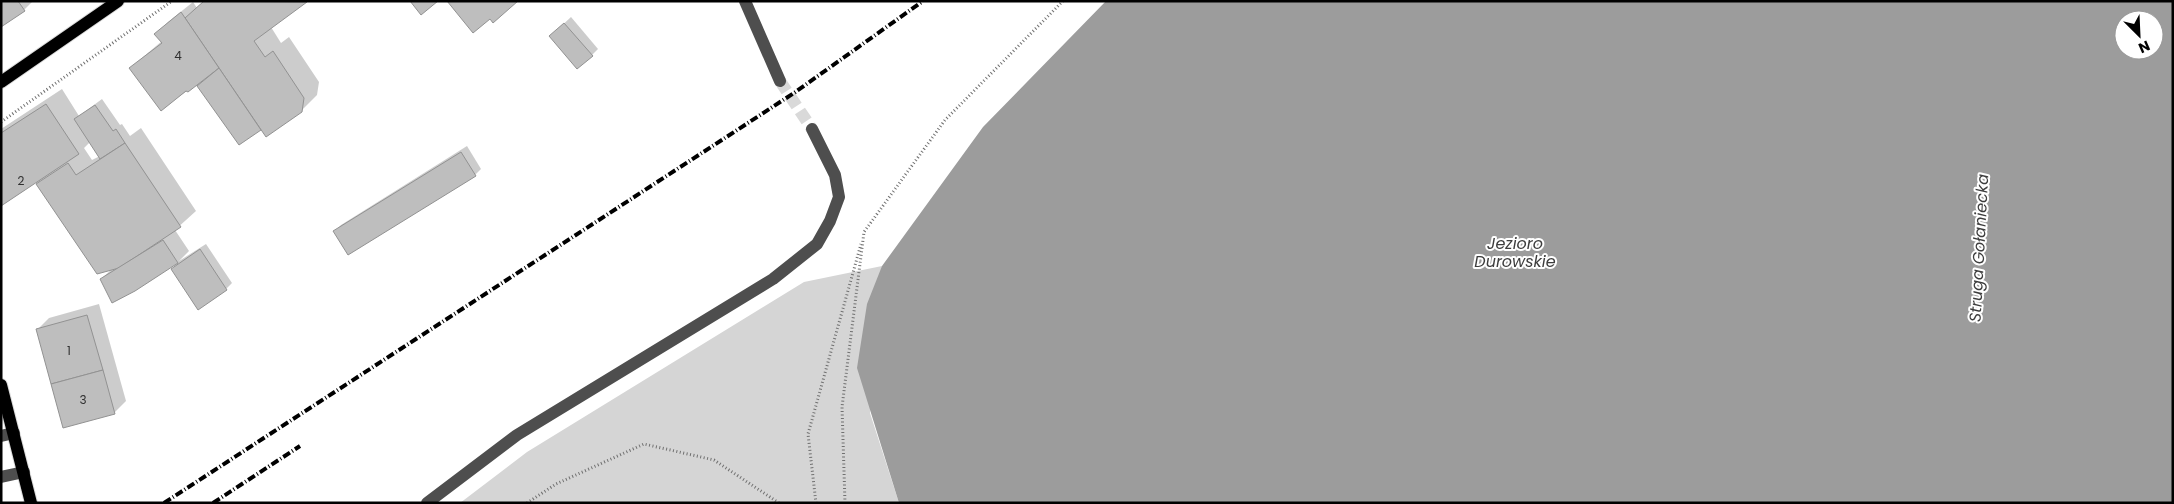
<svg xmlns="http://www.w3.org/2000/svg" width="2174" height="504" viewBox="0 0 2174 504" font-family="Poppins,sans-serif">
<rect width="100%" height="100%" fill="#fff"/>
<polygon fill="#d5d5d5" points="882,266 870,413 899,503 460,503 527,452 804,282"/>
<path fill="#9c9c9c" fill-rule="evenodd" d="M1106,1H2173V503H899L857,368L867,304L882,266L983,127ZM2124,20H2154V50H2124Z"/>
<g fill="#0003" fill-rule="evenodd">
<polygon points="1,1 33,1 24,10 1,26"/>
<polygon points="204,1 305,1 271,27 281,43 289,37 319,82 317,95 301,111 261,128 239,143 197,84 161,109 130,68 162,41 156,34 168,22 193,2 197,8"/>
<polygon points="571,17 598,49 592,55 557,30"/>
<path d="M62,89L79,116L102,99L120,125L122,124L130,136L141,128L196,211L175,230L189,251L179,261L206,244L232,283L226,289L173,269L177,263L101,279L112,269L97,272L36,182L1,204V129ZM90,142L100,156L92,160L84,148Z"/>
<polygon points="467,146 481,169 475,175 335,231 341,225"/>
<polygon points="99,304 126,401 114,413 37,330 49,318"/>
</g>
<g fill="#bebebe" stroke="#929292">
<polygon points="1,1 18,1 25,11 1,27"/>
<polygon points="204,1 307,2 254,41 265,57 273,51 304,98 302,112 266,137 185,18"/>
<polygon points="410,1 438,1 421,15"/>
<polygon points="447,1 518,1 493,23 490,19 473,33"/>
<polygon points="181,12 219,68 188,92 186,91 161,111 129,68 162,43 154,34"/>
<polygon points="564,23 593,56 577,69 549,36"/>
<polygon points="219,68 261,130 239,145 197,86"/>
<polygon points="46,104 79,154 1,206 1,133"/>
<polygon points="95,105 113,131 116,129 125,143 100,159 74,119"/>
<polygon points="125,143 181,227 119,268 97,274 36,184 68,163 76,175"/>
<polygon points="461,152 476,176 348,255 333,231"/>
<polygon points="163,240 178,263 135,291 112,303 100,279"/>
<polygon points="200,249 227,290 198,310 171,269"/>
<polygon points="87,315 103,370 51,384 36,329"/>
<polygon points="103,370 115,414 63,428 51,384"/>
</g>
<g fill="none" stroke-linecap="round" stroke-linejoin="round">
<polyline stroke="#d9d9d9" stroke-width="12" stroke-dasharray="12 6" stroke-linecap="butt" points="780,81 812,129"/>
<defs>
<g id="major">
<polyline points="1,82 118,1"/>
<polyline points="1,385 31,503"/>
</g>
</defs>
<use href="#major" stroke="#dbdbdb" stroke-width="14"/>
<g stroke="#707070" stroke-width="3" stroke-dasharray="1 2.5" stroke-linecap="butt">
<polyline points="1,122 172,1"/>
<polyline points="527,503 556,484 644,444 714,460 779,503"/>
<polyline points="816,503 808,434 861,244"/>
<polyline points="845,503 842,407 864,232 945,120 1063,1"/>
</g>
<g stroke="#4e4e4e" stroke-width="12">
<polyline points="745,1 780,81"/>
<polyline points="1,436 14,433"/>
<polyline points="1,477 24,472"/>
<polyline points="427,503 517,435 773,279 817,244 830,221 839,197 835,175 812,129"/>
</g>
<use href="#major" stroke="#000" stroke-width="12"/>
<g stroke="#000" stroke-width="4" stroke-dasharray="8 2.5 1 2.5" stroke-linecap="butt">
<polyline points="164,503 794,93 923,1"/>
<polyline points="213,503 300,446"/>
</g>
</g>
<g text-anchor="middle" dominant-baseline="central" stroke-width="4" stroke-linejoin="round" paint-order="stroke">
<g font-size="12" fill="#303030">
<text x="178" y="55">4</text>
<text x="21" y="180">2</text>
<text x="69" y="350">1</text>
<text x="83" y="399">3</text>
</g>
<g font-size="16" font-style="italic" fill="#3d3d3d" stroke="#fff">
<text x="1515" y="243">Jezioro<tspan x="1515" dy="18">Durowskie</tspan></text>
<text transform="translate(1979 248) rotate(-87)">Struga Gołaniecka</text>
</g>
</g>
<rect width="2174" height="504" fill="none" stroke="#000000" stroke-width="5"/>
<g transform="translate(2139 35) rotate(156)"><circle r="24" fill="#ffffff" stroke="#999999"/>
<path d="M0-4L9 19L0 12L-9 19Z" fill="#000000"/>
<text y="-8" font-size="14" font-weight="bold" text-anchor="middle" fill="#000000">N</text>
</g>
</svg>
